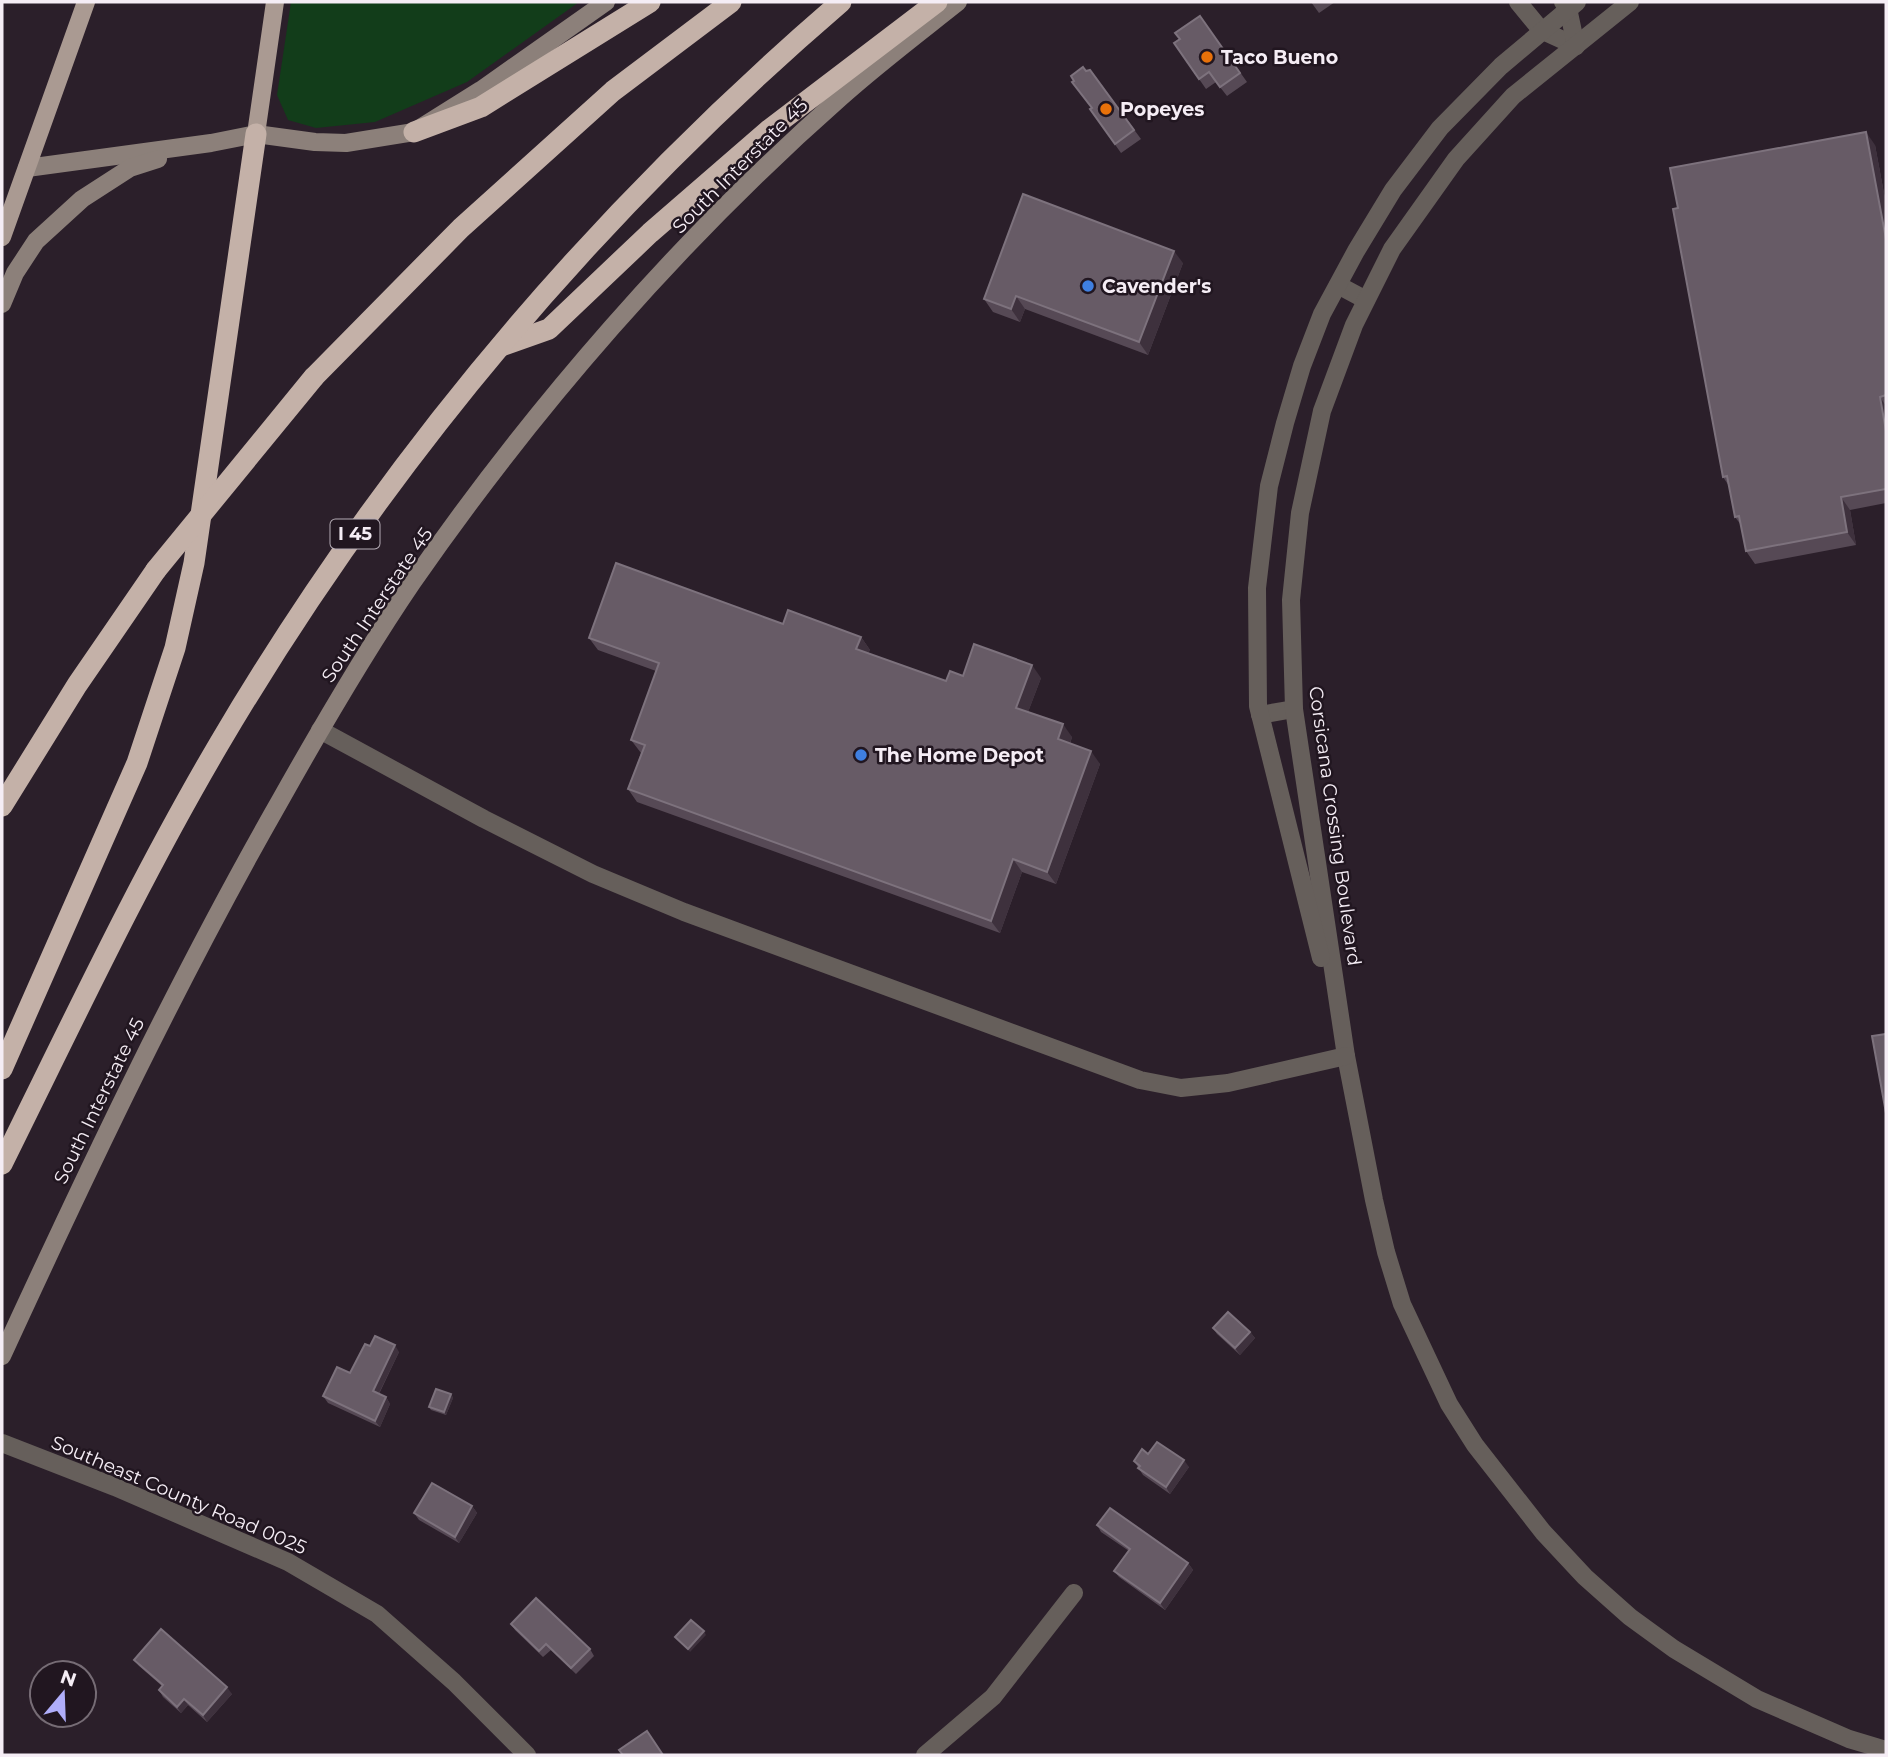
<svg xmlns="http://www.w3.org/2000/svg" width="1888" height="1757" viewBox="0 0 1888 1757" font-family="Montserrat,sans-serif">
<rect width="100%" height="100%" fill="#2b1f2a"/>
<polygon fill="#123d1a" points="291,2 579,2 467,82 375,122 316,128 288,120 277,95"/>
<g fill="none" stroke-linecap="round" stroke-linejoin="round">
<g stroke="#665f5b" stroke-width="18">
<polyline points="1338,285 1366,300"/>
<polyline points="1260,715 1294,709"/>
<polyline points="2,1443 115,1487 288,1562 377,1614 454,1682 527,1755"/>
<polyline points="925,1755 993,1697 1074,1593"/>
</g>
<g stroke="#665f5b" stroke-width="18">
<polyline points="1518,2 1541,30 1576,46"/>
<polyline points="1563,2 1568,8 1576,46"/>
<polyline points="1630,2 1513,96 1456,159 1392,249 1354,325 1322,411 1300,513 1291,600 1294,709 1346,1056 1374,1200 1386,1252 1402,1304 1449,1404 1475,1445 1543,1532 1585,1577 1630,1617 1674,1649 1757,1699 1849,1739 1886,1750"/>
<polyline points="320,730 484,819 593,874 684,912 1140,1080 1181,1088 1228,1083 1346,1056"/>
<polyline points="1321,958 1258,706 1257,588 1269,486 1285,423 1302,366 1322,314 1356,251 1393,190 1440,128 1501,66 1577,2"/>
</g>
<g stroke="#8c807a" stroke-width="18">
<polyline points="27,168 211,143 256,134 315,142 346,143 414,132 481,90 606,2"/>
<polyline points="2,304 15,273 36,241 82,199 130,168 158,159"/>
<path d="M2,1356C89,1167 178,979 281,799C322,726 365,652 412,583C534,407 680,239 840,98C878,64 919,33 958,2"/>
</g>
<g stroke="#aa9a92" stroke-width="18">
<polyline points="256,134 275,2"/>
<polyline points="2,237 86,2"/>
</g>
<g stroke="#c4b1a8" stroke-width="21">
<polyline points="414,132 481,107 650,2"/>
<polyline points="501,346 549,329 650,233 770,129 937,2"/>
<polyline points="314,377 461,228 613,91 731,2"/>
<polyline points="2,806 77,685 156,570"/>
<polyline points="2,1069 137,763 175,648 194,563 256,134"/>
<path d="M2,1164C72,1023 139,880 219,744C384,464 594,214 841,2"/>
</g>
<polyline stroke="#c4b1a8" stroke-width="21" points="156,570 314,377"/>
</g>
<g fill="#564955">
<polygon points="1311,2 1335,2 1319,13"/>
<polygon points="1200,16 1247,82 1227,96 1216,82 1206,89 1174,43 1180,39"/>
<polygon points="1090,70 1141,139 1121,153 1090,109 1091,108 1086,71"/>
<polygon points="1875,145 1886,204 1886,503 1850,510 1856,545 1755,564 1746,551 1741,525 1735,517 1729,486 1723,477"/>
<polygon points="1183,263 1148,355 1025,309 1020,322 993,312 984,299"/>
<polygon points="861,637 870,650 868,653 946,681 963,676 1041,678 1028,712 1072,737 1070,744 1100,764 1056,884 1022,872 1000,933 637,802 628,789 641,753 631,740 656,671 598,650 589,638"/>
<polygon points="1213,1328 1250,1332 1255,1338 1240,1355 1217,1334"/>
<polygon points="370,1346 399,1352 379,1394 386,1397 390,1404 380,1427 328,1403 323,1396 350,1373"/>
<polygon points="451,1394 453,1398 446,1415 431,1410 429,1407"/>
<polygon points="1148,1454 1189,1467 1170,1494 1143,1475 1134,1461"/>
<polygon points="472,1506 477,1513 459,1543 419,1520 414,1513"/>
<polygon points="1097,1525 1188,1563 1193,1570 1165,1610 1119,1577 1114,1571 1129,1551 1101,1532"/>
<polygon points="511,1624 590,1649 594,1656 576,1674 551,1650 543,1657 515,1630"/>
<polygon points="134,1660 232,1694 207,1722 188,1705 181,1713 163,1697 159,1690 162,1686 139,1666"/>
</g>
<g fill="#3e313d">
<polygon points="1866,132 1875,145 1886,204 1886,239"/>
<polygon points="1174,251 1183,263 1148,355 1139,342"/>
<polygon points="1016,296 1025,309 1020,322 1011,309"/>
<polygon points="1880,397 1886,406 1886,431"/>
<polygon points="1841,497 1850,510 1856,545 1847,532"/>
<polygon points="861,637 870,650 865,661 856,649"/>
<polygon points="1032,665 1041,678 1025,720 1016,708"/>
<polygon points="1063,724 1072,737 1067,752 1058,739"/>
<polygon points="1091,751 1100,764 1056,884 1047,872"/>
<polygon points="1013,859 1022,872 1000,933 991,921"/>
<polygon points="1250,1332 1255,1338 1240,1355 1235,1348"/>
<polygon points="395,1345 399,1352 377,1397 373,1391"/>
<polygon points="451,1394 453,1398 446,1415 444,1412"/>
<polygon points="386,1397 390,1404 380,1427 375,1421"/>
<polygon points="1184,1460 1189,1467 1170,1494 1166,1487"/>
<polygon points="472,1506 477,1513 459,1543 455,1537"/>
<polygon points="1188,1563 1193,1570 1165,1610 1160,1603"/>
<polygon points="704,1631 706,1635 690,1652 688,1649"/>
<polygon points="227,1687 232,1694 207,1722 203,1715"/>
<polygon points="184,1699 188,1705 181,1713 177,1707"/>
</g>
<g fill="#675b66" stroke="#7d727d" stroke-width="2">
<polygon points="1200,16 1240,73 1220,87 1209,72 1199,79 1174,43 1180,39 1175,33"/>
<polygon points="1083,67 1086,71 1090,70 1134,130 1115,144 1090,109 1092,108 1072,82 1074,81 1071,76"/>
<polygon points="1866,132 1886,239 1886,395 1880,397 1886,431 1886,489 1841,497 1847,532 1746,551 1739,516 1735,517 1727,476 1723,477 1673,209 1678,208 1670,168"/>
<polygon points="1023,194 1174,251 1139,342 1016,296 1011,309 984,299"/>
<polygon points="616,563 783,624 788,610 861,637 856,649 946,681 950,671 963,676 974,644 1032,665 1016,708 1063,724 1058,739 1091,751 1047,872 1013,859 991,921 628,789 645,745 631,740 659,663 589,638"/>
<polygon points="1886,1034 1886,1113 1872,1036"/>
<polygon points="1228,1312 1250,1332 1235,1348 1213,1328"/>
<polygon points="375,1336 395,1345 373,1391 386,1397 375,1421 323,1396 337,1367 350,1373 365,1344 370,1346"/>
<polygon points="436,1389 451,1394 444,1412 429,1407"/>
<polygon points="1157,1442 1184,1460 1166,1487 1138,1468 1140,1466 1134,1461 1142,1449 1148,1454"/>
<polygon points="432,1483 472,1506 455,1537 414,1513"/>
<polygon points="1110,1508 1188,1563 1160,1603 1114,1571 1130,1549 1097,1525"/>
<polygon points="536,1598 590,1649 571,1668 546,1644 539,1651 511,1624"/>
<polygon points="691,1620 704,1631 688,1649 675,1637"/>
<polygon points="161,1629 227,1687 203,1715 184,1699 177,1707 159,1690 163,1685 134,1660"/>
<polygon points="647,1731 663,1755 623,1755 619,1750"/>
</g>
<g fill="#e8710a" stroke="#211620" stroke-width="2.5">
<circle cx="1207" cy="57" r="7"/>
<circle cx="1106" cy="109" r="7"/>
</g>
<g fill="#3f7fe0" stroke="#211620" stroke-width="2.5">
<circle cx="1088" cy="286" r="7"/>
<circle cx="861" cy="755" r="7"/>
</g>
<g text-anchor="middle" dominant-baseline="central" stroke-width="5" stroke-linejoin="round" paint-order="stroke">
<rect fill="#211620" stroke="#b5acb5" stroke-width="2" x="330.5" y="519.5" width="49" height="29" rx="5"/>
<g font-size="18" font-weight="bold" fill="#f5edf5">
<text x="355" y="534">I 45</text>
</g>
<g font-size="19" font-weight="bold" fill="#f5edf5" stroke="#211620" text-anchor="start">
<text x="1221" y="57">Taco Bueno</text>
<text x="1120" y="109">Popeyes</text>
<text x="1102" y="286">Cavender's</text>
<text x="875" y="755">The Home Depot</text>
</g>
<g font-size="19" fill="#f5edf5" stroke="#211620">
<text transform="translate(740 166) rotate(-45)">South Interstate 45</text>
<text transform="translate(377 605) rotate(-56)">South Interstate 45</text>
<text transform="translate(1335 826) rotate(82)">Corsicana Crossing Boulevard</text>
<text transform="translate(99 1101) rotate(-64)">South Interstate 45</text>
<text transform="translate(179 1495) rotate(23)">Southeast County Road 0025</text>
</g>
</g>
<rect width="1888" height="1757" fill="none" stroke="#f5edf5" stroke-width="7"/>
<g transform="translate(63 1694) rotate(19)"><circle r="33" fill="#211620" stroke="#766c75" stroke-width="2"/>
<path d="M0-5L12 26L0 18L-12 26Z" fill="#b0aefa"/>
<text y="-10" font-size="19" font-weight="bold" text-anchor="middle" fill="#f5edf5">N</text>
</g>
</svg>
